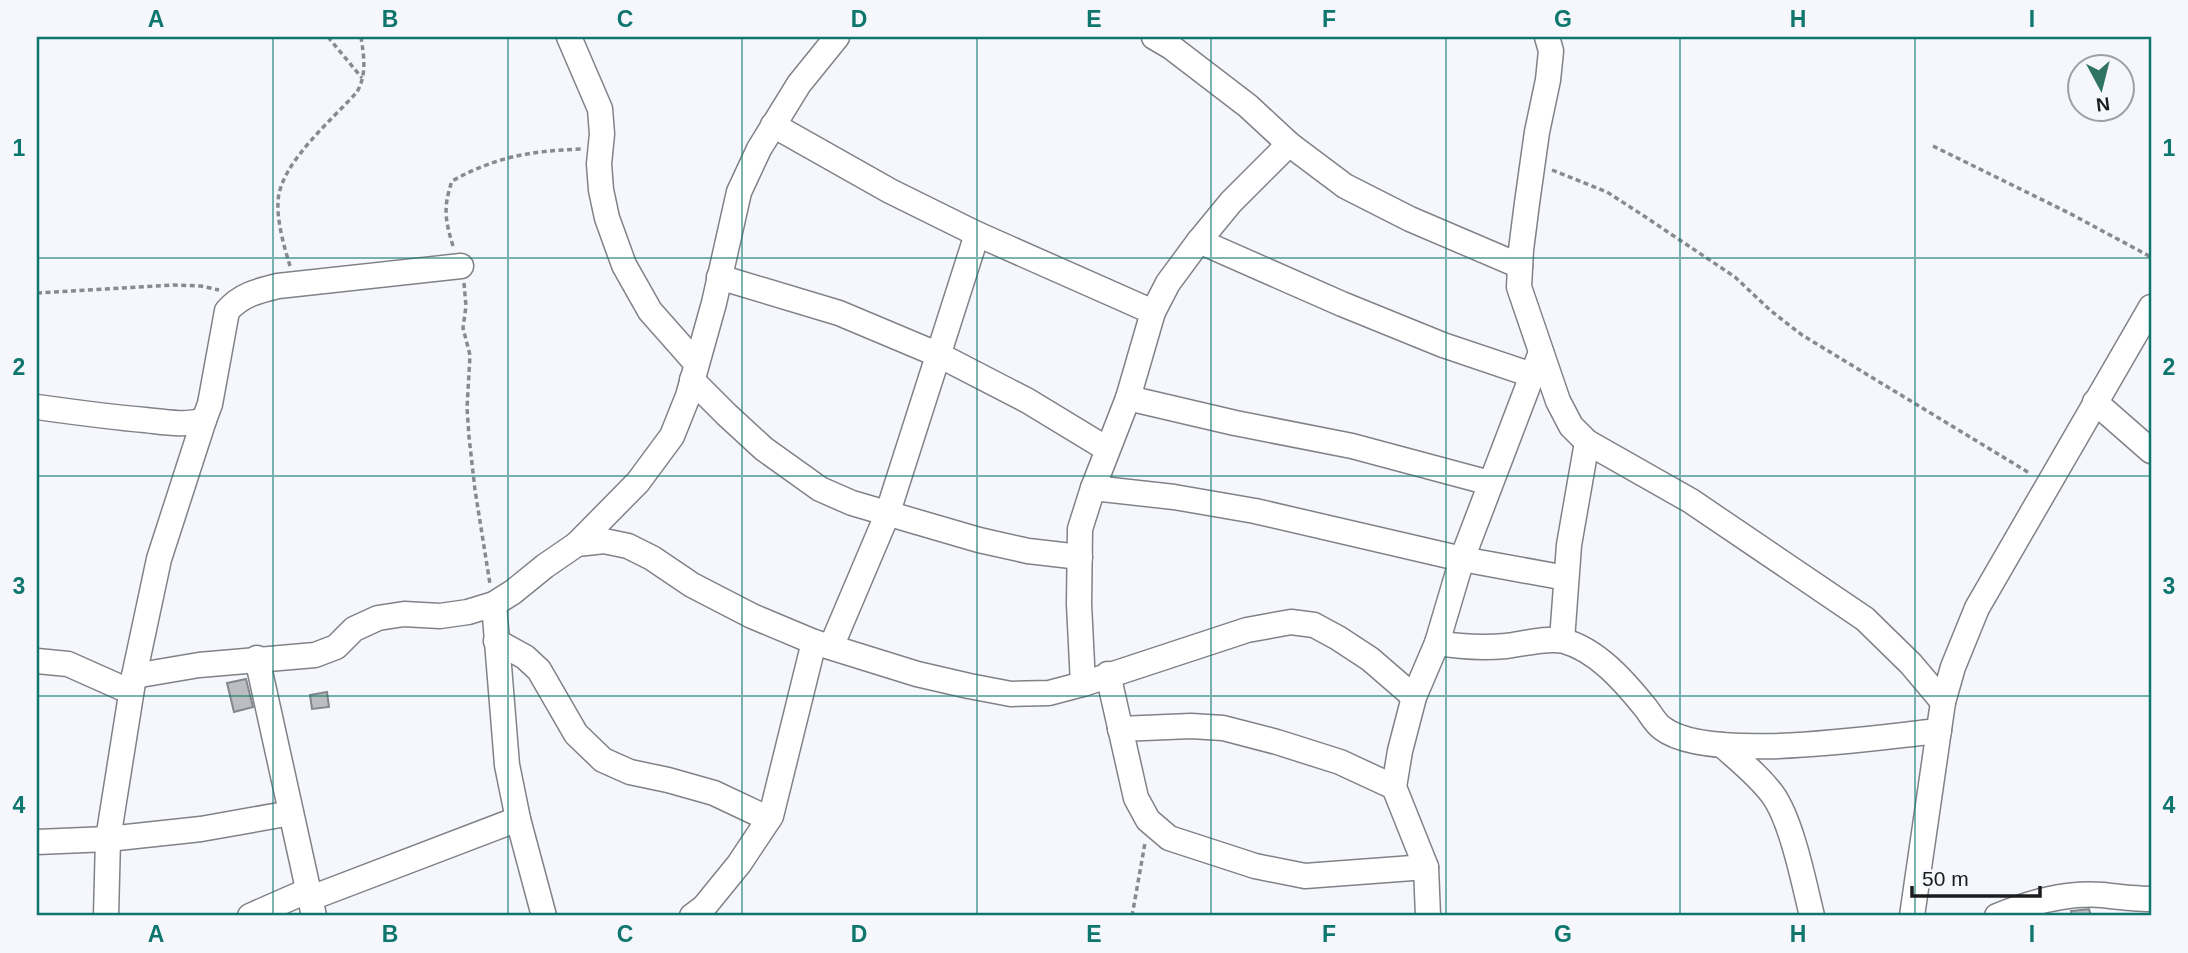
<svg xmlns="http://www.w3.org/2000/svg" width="2188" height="953" viewBox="0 0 2188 953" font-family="Helvetica,sans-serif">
<rect width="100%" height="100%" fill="#f5f7fd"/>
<g fill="#babec3" stroke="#84888d" stroke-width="2">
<polygon points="246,679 253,707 234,712 227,683"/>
<polygon points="327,692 329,707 312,709 310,695"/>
<polygon points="2089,909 2091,916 2072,916 2071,911"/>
</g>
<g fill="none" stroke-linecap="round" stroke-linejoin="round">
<defs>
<g id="minor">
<polyline points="569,37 600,109 602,134 599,164 601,190 607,218 624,265 650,311 696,363"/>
<polyline points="1154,37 1171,47 1248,106 1289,144 1345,186 1410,219 1520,266"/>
<polyline points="1547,37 1551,51 1548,80 1537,132 1527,203 1521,250 1519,287 1558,401 1571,426 1587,442 1691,501 1865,619 1911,664 1943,702"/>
<polyline points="773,125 890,191 977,234 1153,312"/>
<polyline points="1199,241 1342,304 1443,345 1532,375"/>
<polyline points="719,277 839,313 939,355 1028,401 1107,449"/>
<polyline points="692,380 727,415 764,449 820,489 852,503 979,540 1028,551 1080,557"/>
<polyline points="1128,398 1235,423 1352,446 1490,483"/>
<polyline points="2095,402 2151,451"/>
<path d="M37,407C73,412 109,417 145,420C164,422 185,426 204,420L210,404L227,311C241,295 257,291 278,286L461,266"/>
<polyline points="1093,488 1174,497 1255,511 1462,559 1566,578"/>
<polyline points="577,544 638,482 672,436 688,396 714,303 739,192 759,149 799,84 837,37"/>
<polyline points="494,604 507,765 518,819 544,916"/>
<polyline points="1562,640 1569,545 1587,442"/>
<polyline points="496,641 525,657 539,670 576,734 603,760 630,772 668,780 714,793 769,819"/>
<path d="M1437,643C1461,647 1483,648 1506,646C1522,644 1549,637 1564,641C1597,650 1624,681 1645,707C1650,713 1655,723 1662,728C1708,764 1878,737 1939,731"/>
<polyline points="831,647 887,515 977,234"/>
<polyline points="257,658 314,916"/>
<polyline points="37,661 68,664 131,692"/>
<polyline points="1108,674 1136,798 1148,820 1169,838 1255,866 1305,876 1426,867"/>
<polyline points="134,676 199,665 315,655 336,647 354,629 378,618 404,614 440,616 468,612 494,604 513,592 545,566 577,544 604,541 628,546 652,558 692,585 752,616 814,642 917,674 969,686 1011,694 1049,693 1083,684 1247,630 1291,622 1314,625 1338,638 1370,659 1414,697"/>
<polyline points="1083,684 1079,604 1080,529 1093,488 1128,398 1153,312 1168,283 1199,241 1231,202 1289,144"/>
<polyline points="1120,729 1191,726 1223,728 1277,742 1340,762 1394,787"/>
<path d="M1722,745C1740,761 1759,776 1773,795C1792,822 1804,883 1812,916"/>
<polyline points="37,842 108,839 201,829 291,813"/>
<polyline points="311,898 518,819"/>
<polyline points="106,916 108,839 134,676 159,559 204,420"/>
<polyline points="250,916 309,890"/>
<polyline points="692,916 704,907 739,864 771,816 814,642"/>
<polyline points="1428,916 1426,867 1394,787 1400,751 1414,697 1437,643 1462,559 1541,352"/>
<polyline points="1912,916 1943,702 1953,667 1977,608 2151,307"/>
<path d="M1997,916C2031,902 2066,892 2103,895C2119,897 2135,899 2151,899"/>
</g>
</defs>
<use href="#minor" stroke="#818288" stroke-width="27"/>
<g stroke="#898a8e" stroke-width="3.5" stroke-dasharray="5 3.5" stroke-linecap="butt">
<polyline points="328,37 362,78"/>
<polyline points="1933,146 2069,213 2151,257"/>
<polyline points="1552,170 1607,192 1644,216 1735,277 1771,311 1802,335 2031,474"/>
<path d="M453,246C445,220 443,207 452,181C497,156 532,151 581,149"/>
<path d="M290,266C284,246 277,222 278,202C279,164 333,119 357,92C367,74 364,57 361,37"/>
<polyline points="464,283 466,306 463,328 470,355 467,408 469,437 475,490 490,584"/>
<polyline points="37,293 174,285 201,286 219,290"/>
<polyline points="1132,916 1145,843"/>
</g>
<use href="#minor" stroke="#fff" stroke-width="24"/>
</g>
<path fill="none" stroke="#0f766e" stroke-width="2" stroke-opacity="0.55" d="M273,37V916M508,37V916M742,37V916M977,37V916M1211,37V916M1446,37V916M1680,37V916M1915,37V916M37,258H2151M37,476H2151M37,696H2151"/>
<rect width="2188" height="953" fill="none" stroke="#f5f7fd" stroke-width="77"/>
<g transform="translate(2101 88) rotate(173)"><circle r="33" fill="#f5f7fd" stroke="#9e9fa4" stroke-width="2"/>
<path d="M0-5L12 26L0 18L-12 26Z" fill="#317466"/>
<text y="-10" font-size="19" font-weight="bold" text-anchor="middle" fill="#1b1c1e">N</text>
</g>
<path d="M1912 886v10h128v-10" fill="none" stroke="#1b1c1e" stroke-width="3.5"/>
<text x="1922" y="886" font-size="21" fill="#1b1c1e" stroke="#f5f7fd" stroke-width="5" paint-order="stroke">50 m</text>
<rect x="38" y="38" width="2112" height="876" fill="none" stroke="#0f766e" stroke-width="2.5"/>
<g font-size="23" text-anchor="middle" font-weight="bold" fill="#0f766e">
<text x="156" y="27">A</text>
<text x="390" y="27">B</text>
<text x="625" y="27">C</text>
<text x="859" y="27">D</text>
<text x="1094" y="27">E</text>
<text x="1329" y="27">F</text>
<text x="1563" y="27">G</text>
<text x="1798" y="27">H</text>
<text x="2032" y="27">I</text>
<text x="19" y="156">1</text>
<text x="2169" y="156">1</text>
<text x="19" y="375">2</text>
<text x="2169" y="375">2</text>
<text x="19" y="594">3</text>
<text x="2169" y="594">3</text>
<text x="19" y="813">4</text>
<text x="2169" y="813">4</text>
<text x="156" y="942">A</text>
<text x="390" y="942">B</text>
<text x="625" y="942">C</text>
<text x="859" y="942">D</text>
<text x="1094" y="942">E</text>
<text x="1329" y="942">F</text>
<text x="1563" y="942">G</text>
<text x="1798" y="942">H</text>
<text x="2032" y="942">I</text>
</g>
</svg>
